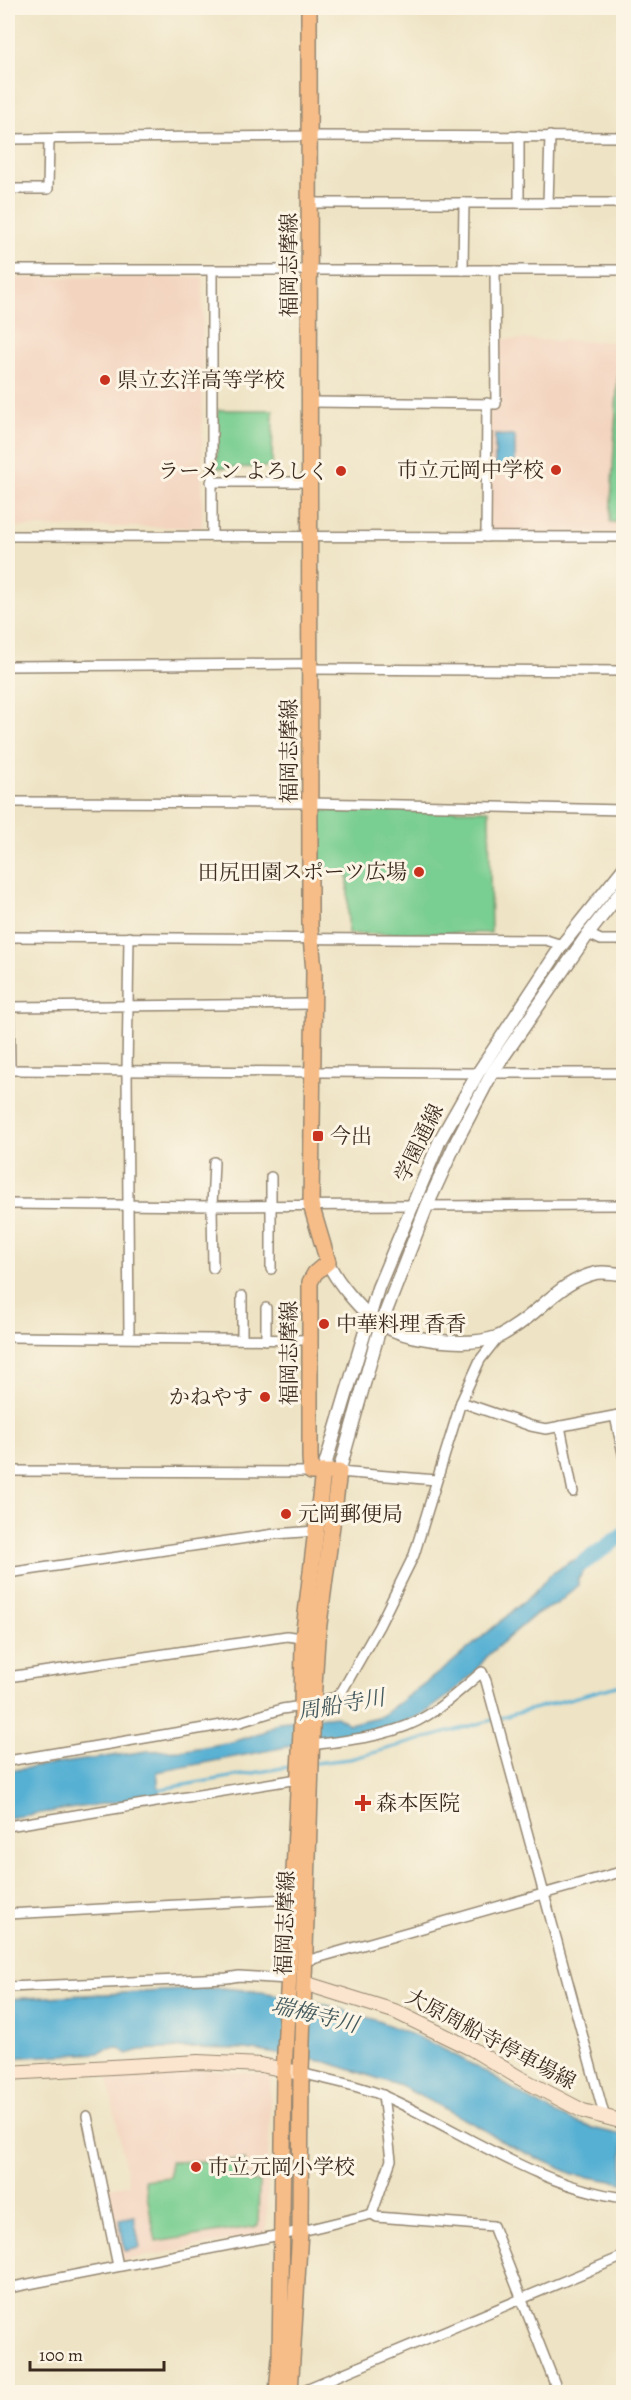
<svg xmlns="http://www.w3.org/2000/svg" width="631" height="2400" viewBox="0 0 631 2400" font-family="Alegreya,'Noto Serif JP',serif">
<rect width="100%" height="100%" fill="#fcf5e5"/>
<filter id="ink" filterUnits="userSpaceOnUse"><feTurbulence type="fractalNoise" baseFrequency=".0167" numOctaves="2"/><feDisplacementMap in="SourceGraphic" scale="12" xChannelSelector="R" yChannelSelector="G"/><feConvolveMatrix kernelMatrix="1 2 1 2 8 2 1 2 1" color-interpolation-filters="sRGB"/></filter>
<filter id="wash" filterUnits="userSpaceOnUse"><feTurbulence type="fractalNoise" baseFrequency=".008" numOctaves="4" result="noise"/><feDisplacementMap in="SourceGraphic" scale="24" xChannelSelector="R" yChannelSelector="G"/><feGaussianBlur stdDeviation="1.35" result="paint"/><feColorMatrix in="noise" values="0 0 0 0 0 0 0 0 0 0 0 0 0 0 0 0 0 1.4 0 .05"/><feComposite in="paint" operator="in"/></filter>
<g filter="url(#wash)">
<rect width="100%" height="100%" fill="#eee3c4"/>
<g fill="#f3d4bf">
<polygon points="203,277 202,527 8,527 8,278"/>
<polygon points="499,339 623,342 623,533 489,533 489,407 500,407"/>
<polygon points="199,2069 271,2075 266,2234 119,2261 105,2189 129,2184 107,2075"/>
</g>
<g fill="#79ce91" stroke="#5a7c58" stroke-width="1.5">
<polygon points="619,355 624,355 623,523 610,522"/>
<polygon points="218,410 273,410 272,467 217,468"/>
<polygon points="319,810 489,810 491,933 348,934 348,872 319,872"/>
<polygon points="244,2160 247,2181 259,2182 258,2226 156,2242 144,2180 170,2177 170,2162"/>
</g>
<g fill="#56b0d3" stroke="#486d78" stroke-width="1.5">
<polygon points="495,435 515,436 515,467 495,467"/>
<polygon points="597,1549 605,1554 588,1566 578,1579 578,1585 557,1604 536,1614 489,1654 472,1675 448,1696 422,1715 393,1726 157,1772 160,1799 116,1802 8,1818 8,1771 147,1751 186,1750 232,1742 263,1732 279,1722 336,1716 349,1724 381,1716 449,1665 534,1593 550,1575 568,1563"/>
<path d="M222,1988C307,1994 389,2019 464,2060C503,2081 541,2111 584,2125C596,2130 610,2132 623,2135V2183L573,2174L508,2145L476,2125L401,2086L327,2062L246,2049L183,2048L141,2050L127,2054L119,2048L107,2049L100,2053L8,2058V1999Z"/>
<polygon points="134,2216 140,2248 125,2251 119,2219"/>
</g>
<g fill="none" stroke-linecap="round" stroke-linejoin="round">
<g stroke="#56b0d3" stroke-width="3">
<polyline points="315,1763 350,1759 624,1684"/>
<polyline points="155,1790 294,1766"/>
</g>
<polyline stroke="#56b0d3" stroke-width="16" points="583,1563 624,1534"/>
</g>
</g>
<g filter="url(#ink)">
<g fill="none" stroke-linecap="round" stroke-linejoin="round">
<defs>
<g id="minor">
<polyline points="8,139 310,136 624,137"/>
<polyline points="8,186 12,189 48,189 49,139"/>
<polyline points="310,203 624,203"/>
<polyline points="519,203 519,136"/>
<polyline points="548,203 550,136"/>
<polyline points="8,270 624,270"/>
<polyline points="463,270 464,203"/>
<polyline points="311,402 496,404 495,270"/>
<polyline points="211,482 310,482"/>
<polyline points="8,536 624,537"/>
<polyline points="212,536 212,271"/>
<polyline points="486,537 487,403"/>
<polyline points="8,666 310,664"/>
<polyline points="310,669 624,671"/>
<polyline points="8,802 310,803 624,810"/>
<polyline points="588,934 601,940 624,940"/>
<polyline points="8,937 546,940 562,945"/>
<polyline points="8,937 10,1070"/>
<polyline points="10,1007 313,1004"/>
<polyline points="8,1070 478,1073"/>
<polyline points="492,1073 624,1073"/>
<polyline points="271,1177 271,1269"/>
<polyline points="8,1204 212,1206 411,1205"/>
<polyline points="427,1206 624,1205"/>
<polyline points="213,1268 212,1206 214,1162"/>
<polyline points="8,1337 310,1340"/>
<polyline points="129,1337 127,1072 129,937"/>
<polyline points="242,1339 242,1296"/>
<polyline points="266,1340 266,1308"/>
<polyline points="461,1402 531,1426 546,1429 624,1414"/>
<polyline points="615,1416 624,1458"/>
<polyline points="560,1426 573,1492"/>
<polyline points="8,1471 311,1472"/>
<polyline points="339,1472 436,1480"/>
<polyline points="8,1573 275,1534 316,1531"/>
<polyline points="8,1677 287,1636 308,1639"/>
<polyline points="313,1702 336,1697 342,1691 379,1626 414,1555 461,1402 480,1360 498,1337"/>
<path d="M312,1745C349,1740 396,1736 428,1715C447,1703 464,1687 482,1672L486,1681L605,2118"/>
<polyline points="8,1761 240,1722 282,1709 302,1706"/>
<polyline points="8,1826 298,1779"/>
<polyline points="8,1914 291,1899 295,1901"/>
<polyline points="306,1961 624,1871"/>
<polyline points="8,1987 227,1978 239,1976 288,1979"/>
<path d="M301,2073C328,2080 359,2085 384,2096C463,2131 536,2186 624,2198"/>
<polyline points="87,2116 118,2266"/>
<polyline points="372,2214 391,2160 383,2095"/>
<polyline points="8,2288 306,2230 372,2214 377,2217 493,2226 558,2392"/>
<polyline points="299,2392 624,2256"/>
</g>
<g id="tertiary">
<path d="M328,1262C335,1280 364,1315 381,1324C408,1341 467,1347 497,1337C503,1335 508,1331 513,1328C542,1310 561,1281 596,1273C605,1271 614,1274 624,1274"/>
<polyline points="323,1472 378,1288 440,1140 478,1073 562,945 624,868"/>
<polyline points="339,1472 381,1324 427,1206 457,1140 492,1073 588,934 624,888"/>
</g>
<g id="secondary">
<polyline points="304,1983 394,2011 472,2049 518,2077 583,2111 624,2122"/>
<polyline points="8,2073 198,2062 261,2065 295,2072"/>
</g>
<g id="primary">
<polyline points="277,2392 280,2358 284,2072 302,1711 303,1638 323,1472"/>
<polyline points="290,2392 300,2231 301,2073 313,1702 317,1639 339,1472 311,1472 310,1457 310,1282 315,1273 328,1262 311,1205 314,971 310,926 309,8"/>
</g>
</defs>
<use href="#minor" stroke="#948671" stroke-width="12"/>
<use href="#tertiary" stroke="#948671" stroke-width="15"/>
<use href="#secondary" stroke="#948671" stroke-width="16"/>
<use href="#primary" stroke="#948671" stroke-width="18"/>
<use href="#minor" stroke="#fff" stroke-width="9"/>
<use href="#tertiary" stroke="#fff" stroke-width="12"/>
<use href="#secondary" stroke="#fce5cf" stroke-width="14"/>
<use href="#primary" stroke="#f7bd88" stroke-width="15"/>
</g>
</g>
<g fill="#c8321e" stroke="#fcf5e5" stroke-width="2">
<circle cx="105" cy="380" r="6"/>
<circle cx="556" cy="470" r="6"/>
<circle cx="341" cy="471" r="6"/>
<circle cx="419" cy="872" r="6"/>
<rect x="312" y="1130" width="12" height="12" rx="3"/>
<circle cx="324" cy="1324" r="6"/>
<circle cx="265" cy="1397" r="6"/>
<circle cx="286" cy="1514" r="6"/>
<path d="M360 1794h6v6h6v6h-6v6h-6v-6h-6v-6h6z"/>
<circle cx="196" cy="2167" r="6"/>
</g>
<g text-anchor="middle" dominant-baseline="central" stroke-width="6" stroke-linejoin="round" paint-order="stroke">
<g font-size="21" fill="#3b2a1e" stroke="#fcf5e5">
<text transform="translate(289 265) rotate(-90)">福岡志摩線</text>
<text transform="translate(289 751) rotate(-90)">福岡志摩線</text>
<text transform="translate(419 1143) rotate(-64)">学園通線</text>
<text transform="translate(289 1353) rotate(-90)">福岡志摩線</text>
<text transform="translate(285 1923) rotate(-88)">福岡志摩線</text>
<text transform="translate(491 2039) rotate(28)">大原周船寺停車場線</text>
</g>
<g font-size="21" fill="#3b2a1e" stroke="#fcf5e5" text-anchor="start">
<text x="117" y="380">県立玄洋高等学校</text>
<text x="544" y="470" text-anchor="end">市立元岡中学校</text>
<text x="329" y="471" text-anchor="end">ラーメン よろしく</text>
<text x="407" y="872" text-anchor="end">田尻田園スポーツ広場</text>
<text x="330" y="1136">今出</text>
<text x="336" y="1324">中華料理 香香</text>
<text x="253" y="1397" text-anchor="end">かねやす</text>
<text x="298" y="1514">元岡郵便局</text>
<text x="376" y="1803">森本医院</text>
<text x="208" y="2167">市立元岡小学校</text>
</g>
<g font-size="22" font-style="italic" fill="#44595d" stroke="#fcf5e5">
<text transform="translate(341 1705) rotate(-10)">周船寺川</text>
<text transform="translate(315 2015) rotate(14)">瑞梅寺川</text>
</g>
</g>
<rect width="631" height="2400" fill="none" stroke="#fcf5e5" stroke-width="30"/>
<path d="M30 2361v9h134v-9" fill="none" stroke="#3b2a1e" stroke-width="3"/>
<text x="39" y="2361" font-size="18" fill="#3b2a1e" stroke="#fcf5e5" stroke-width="4.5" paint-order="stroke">100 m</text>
</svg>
